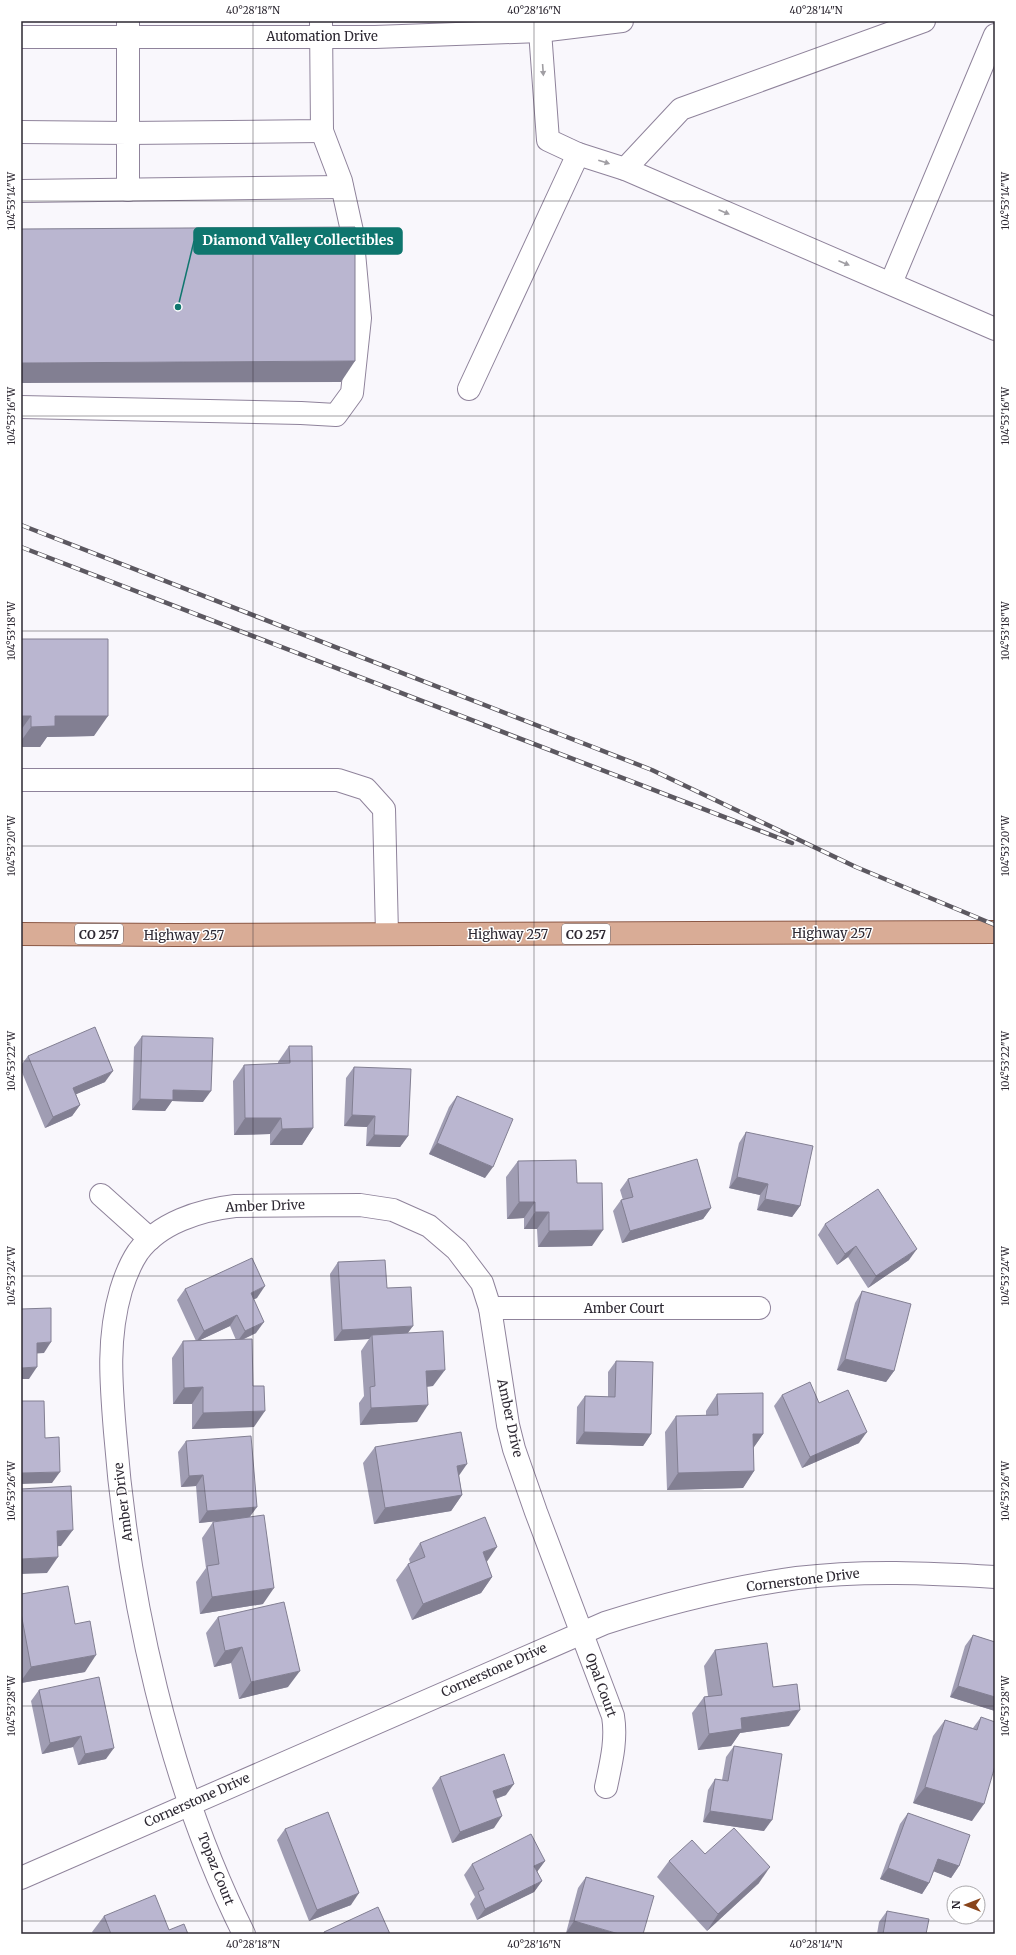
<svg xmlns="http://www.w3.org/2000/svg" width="1016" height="1955" viewBox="0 0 1016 1955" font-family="Merriweather,serif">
<rect width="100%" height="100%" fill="#f9f7fc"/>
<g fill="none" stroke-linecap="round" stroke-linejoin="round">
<defs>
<g id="minor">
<polyline points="128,22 128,133 322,131 321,22"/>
<polyline points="540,31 548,140 578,154 625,169 995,329"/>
<polyline points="21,37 375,37 540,31 622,21"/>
<polyline points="21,132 128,133 128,190"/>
<polyline points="625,169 681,109 924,21"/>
<polyline points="21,191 342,187"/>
<polyline points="891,283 995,35"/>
<polyline points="469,389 578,154"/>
<polyline points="21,407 301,413 336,415 352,393 360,318 352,231 341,181 322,131"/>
<polyline points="21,780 338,780 366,789 384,809 387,934"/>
<polyline points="101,1195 150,1239"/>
<polyline points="490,1308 759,1308"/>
<path d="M21,1878L605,1623C668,1603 732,1587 797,1578C863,1570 929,1573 995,1577"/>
<path d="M244,1934C169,1784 128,1599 115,1432C111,1383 107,1338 121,1290C125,1277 130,1264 138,1252C159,1223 200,1210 235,1206L360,1205L393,1210L429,1226L457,1250L482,1283L490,1308L508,1425L514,1449L536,1512L613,1716C617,1740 611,1763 606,1787"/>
</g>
<polyline id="major" points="21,934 177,935 995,932"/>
</defs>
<use href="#minor" stroke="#8f839b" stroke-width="24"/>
<use href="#major" stroke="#8c5946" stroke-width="24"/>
<use href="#minor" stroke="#fff" stroke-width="22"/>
<use href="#major" stroke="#d9ac96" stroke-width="22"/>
<defs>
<g id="rail">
<polyline points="21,525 652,770 856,867 995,925"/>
<polyline points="21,547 792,843"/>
</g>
</defs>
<use href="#rail" stroke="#5c5860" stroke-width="4.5"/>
<use href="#rail" stroke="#fff" stroke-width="3" stroke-dasharray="9" stroke-linecap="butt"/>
</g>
<g fill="#a09db3" fill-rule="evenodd">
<polygon points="21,639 94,736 47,737 40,747 21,747"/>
<polygon points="142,1036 203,1102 172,1101 165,1111 132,1110 134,1047"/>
<polygon points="289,1046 313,1128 302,1145 270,1145 270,1134 234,1135 233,1081 244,1065 278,1064 278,1062"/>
<polygon points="28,1056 105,1082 76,1094 80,1105 72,1116 45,1128 21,1070 21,1065"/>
<polygon points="354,1067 408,1136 400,1147 366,1146 367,1127 344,1126 346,1078"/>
<polygon points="457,1096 485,1178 429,1154 449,1107"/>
<polygon points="746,1132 800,1206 792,1217 757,1210 760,1195 729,1188 739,1143"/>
<polygon points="518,1161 577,1183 592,1246 538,1247 537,1229 524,1229 524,1218 507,1219 506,1177"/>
<polygon points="628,1179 711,1208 703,1219 622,1243 613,1211 621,1200 623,1200 620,1190"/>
<polygon points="825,1224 909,1260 868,1288 848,1257 837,1265 818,1235"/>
<polygon points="338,1262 387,1288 433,1386 427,1387 417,1422 360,1425 359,1403 364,1396 361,1351 369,1339 334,1341 330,1274"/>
<path d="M185,1289L257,1298L253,1299L256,1333L242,1340L254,1427L192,1429V1404H173L172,1358L183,1341H196L177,1300ZM230,1326L236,1340L198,1341Z"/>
<polygon points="862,1291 894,1371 886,1382 837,1370 855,1303"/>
<polygon points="616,1361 651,1434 643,1446 576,1444 577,1407 585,1396 608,1397 608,1372"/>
<polygon points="717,1394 763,1434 753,1448 754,1471 743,1488 667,1490 665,1432 676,1416 706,1416 706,1411"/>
<polygon points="782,1395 819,1403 859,1443 802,1468 774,1406"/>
<polygon points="186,1441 250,1517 263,1604 200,1614 196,1582 206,1568 202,1538 213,1522 233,1519 199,1523 196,1486 181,1487 178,1452"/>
<polygon points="375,1447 459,1475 462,1495 451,1511 374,1524 363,1463"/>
<polygon points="420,1543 486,1562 492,1577 481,1593 412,1620 396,1580 408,1564 410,1563 409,1559"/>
<polygon points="21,1594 75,1624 85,1672 21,1683"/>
<polygon points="218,1617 288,1687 239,1699 231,1663 214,1667 206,1633"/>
<polygon points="973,1635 995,1642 995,1711 950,1697 965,1646"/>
<polygon points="715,1650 773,1687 789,1726 740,1733 731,1746 698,1750 692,1713 704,1697 708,1696 704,1666"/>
<polygon points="39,1690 106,1759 78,1765 73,1747 42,1754 31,1701"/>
<polygon points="981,1717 972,1821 913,1803 933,1736 945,1720 973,1728"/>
<polygon points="734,1746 764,1831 703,1822 708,1790 715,1779 722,1780 726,1757"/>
<polygon points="440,1777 506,1795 496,1799 494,1828 452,1843 432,1788"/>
<polygon points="908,1813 959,1866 951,1878 934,1871 929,1883 922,1894 880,1879 900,1824"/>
<polygon points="285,1829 351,1905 309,1921 277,1840"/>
<polygon points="705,1854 759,1883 707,1931 657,1877 669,1861"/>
<polygon points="545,1861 537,1871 542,1881 534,1892 477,1920 470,1904 475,1897 464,1875 472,1864"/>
<polygon points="586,1877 654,1896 566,1933 578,1888"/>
<polygon points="887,1911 926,1934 877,1934 879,1922"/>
<polygon points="104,1916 169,1930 188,1934 93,1934 92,1932"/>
</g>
<g fill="#827f92">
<polygon points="355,361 341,382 21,383 21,363"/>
<polygon points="21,716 31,716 21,730"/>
<polygon points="55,716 108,716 94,736 47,737 40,747 21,747 21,741 31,727"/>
<polygon points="113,1071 105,1082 65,1099 73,1088"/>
<polygon points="173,1090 211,1091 203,1102 172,1101 165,1111 132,1110 140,1099"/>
<polygon points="80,1105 72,1116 45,1128 53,1117"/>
<polygon points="352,1115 375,1116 367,1127 344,1126"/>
<polygon points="245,1118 281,1118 270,1134 234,1135"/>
<polygon points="313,1128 302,1145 270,1145 282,1129"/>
<polygon points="374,1135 408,1136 400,1147 366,1146"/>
<polygon points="437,1143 493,1167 485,1178 429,1154"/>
<polygon points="737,1177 768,1184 760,1195 729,1188"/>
<polygon points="765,1199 800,1206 792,1217 757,1210"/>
<polygon points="519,1202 535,1202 524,1218 507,1219"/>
<polygon points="711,1208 703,1219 622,1243 630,1231"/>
<polygon points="535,1212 549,1212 537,1229 524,1229"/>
<polygon points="603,1230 592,1246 538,1247 549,1231"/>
<polygon points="856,1246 848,1257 837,1265 845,1254"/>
<polygon points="917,1249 909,1260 868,1288 876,1276"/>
<polygon points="265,1286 257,1298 243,1304 251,1293"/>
<polygon points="237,1315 230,1326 196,1342 204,1331"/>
<polygon points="264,1322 256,1333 237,1342 245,1331"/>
<polygon points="413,1326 405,1337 372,1335 369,1339 334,1341 342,1330"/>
<polygon points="51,1342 44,1353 29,1354 37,1343"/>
<polygon points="845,1359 894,1371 886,1382 837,1370"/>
<polygon points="37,1367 29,1379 21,1379 21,1368"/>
<polygon points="445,1370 433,1386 415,1387 426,1371"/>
<polygon points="203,1387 192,1404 173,1404 184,1388"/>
<polygon points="428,1405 417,1422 360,1425 371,1408"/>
<polygon points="265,1411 254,1427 192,1429 203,1413"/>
<polygon points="584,1432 651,1434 643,1446 576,1444"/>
<polygon points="867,1432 859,1443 802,1468 810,1457"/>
<polygon points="753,1434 763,1434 752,1450"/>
<polygon points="467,1464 456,1480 457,1466"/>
<polygon points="754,1471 743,1488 667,1490 678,1473"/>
<polygon points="60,1472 52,1483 21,1484 21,1473"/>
<polygon points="203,1475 196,1486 181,1487 189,1476"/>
<polygon points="462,1495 451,1511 374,1524 385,1508"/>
<polygon points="257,1507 249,1518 199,1523 207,1511"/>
<polygon points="73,1530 61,1546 46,1547 57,1531"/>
<polygon points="497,1547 486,1563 483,1552"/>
<polygon points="58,1557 47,1573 21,1574 21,1559"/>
<polygon points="492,1577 481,1593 412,1620 423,1604"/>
<polygon points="274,1588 263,1604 200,1614 212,1597"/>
<polygon points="242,1647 231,1663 214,1667 225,1651"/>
<polygon points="96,1655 85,1672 21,1683 21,1681 31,1667"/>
<polygon points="300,1671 288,1687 239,1699 251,1682"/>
<polygon points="958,1686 995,1697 995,1711 950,1697"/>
<polygon points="800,1710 789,1726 740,1733 731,1746 698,1750 709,1734 741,1718"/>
<polygon points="81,1736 73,1747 42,1754 50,1743"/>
<polygon points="114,1748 106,1759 78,1765 85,1754"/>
<polygon points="514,1784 506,1795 485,1802 493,1791"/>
<polygon points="925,1787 984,1804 972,1821 913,1803"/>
<polygon points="710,1811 772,1820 764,1831 703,1822"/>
<polygon points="502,1816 494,1828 452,1843 460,1832"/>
<polygon points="938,1859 959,1866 951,1878 930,1870"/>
<polygon points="545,1861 537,1872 534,1866"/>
<polygon points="770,1867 759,1883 707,1931 718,1914"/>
<polygon points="888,1868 929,1883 922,1894 880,1879"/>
<polygon points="542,1881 534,1892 477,1920 485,1909"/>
<polygon points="359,1893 351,1905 309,1921 317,1910"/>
<polygon points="574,1921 619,1934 571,1934 566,1933"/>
</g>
<g fill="#bab6d0" stroke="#827f92">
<polygon points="355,227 355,361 21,363 21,229"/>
<polygon points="21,639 108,639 108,716 55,716 55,726 31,727 31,716 21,716"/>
<polygon points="95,1027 113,1071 73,1088 80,1105 53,1117 28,1056"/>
<polygon points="142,1036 213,1038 211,1091 173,1090 173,1100 140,1099"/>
<polygon points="289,1046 312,1046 313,1128 282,1129 281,1118 245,1118 244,1065 290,1063"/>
<polygon points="354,1067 411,1069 408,1136 374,1135 375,1116 352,1115"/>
<polygon points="457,1096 513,1119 493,1167 437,1143"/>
<polygon points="746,1132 813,1146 800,1206 765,1199 768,1184 737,1177"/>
<polygon points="697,1159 711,1208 630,1231 621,1200 633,1197 628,1179"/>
<polygon points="576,1160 577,1183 602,1183 603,1230 549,1231 549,1212 535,1212 535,1202 519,1202 518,1161"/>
<polygon points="878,1189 917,1249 876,1276 856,1246 845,1254 825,1224"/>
<polygon points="252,1258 265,1286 251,1293 264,1322 245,1331 237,1315 204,1331 185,1289"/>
<polygon points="385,1260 387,1288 411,1287 413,1326 342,1330 338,1262"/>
<polygon points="862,1291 911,1304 894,1371 845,1359"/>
<polygon points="51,1308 51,1342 37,1343 37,1367 21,1368 21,1309"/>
<polygon points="443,1331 445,1370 426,1371 428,1405 371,1408 370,1387 375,1386 372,1335"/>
<polygon points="252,1339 253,1386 264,1386 265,1411 203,1413 203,1387 184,1388 183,1341"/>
<polygon points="616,1361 653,1362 651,1434 584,1432 585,1396 615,1397"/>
<polygon points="810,1382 819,1403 848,1390 867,1432 810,1457 782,1395"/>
<polygon points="763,1393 763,1434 753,1434 754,1471 678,1473 676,1416 718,1415 717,1394"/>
<polygon points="21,1401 44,1401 45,1438 59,1437 60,1472 21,1473"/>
<polygon points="461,1432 467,1464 457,1466 462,1495 385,1508 375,1447"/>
<polygon points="251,1436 257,1507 207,1511 203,1475 189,1476 186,1441"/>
<polygon points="71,1486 73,1530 57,1531 58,1557 21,1559 21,1489"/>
<polygon points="264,1515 274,1588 212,1597 207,1566 219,1564 213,1522"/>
<polygon points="485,1517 497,1547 483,1552 492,1577 423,1604 408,1564 425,1557 420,1543"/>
<polygon points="68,1586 75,1624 90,1621 96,1655 31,1667 21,1613 21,1594"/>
<polygon points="284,1602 300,1671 251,1682 242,1647 225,1651 218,1617"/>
<polygon points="973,1635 995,1642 995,1697 958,1686"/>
<polygon points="767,1643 773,1687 797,1684 800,1710 741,1718 742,1729 709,1734 704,1697 722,1695 715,1650"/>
<polygon points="99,1677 114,1748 85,1754 81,1736 50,1743 39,1690"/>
<polygon points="981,1717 995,1722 995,1766 984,1804 925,1787 945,1720 977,1730"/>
<polygon points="734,1746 782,1754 772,1820 710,1811 715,1779 728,1781"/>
<polygon points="504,1754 514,1784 493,1791 502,1816 460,1832 440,1777"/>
<polygon points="328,1812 359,1893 317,1910 285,1829"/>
<polygon points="908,1813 970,1835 959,1866 938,1859 929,1883 888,1868"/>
<polygon points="734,1828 770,1867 718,1914 669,1861 692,1840 705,1854"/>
<polygon points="531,1834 545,1861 534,1866 542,1881 485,1909 478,1892 484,1889 472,1864"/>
<polygon points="586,1877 654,1896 643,1934 619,1934 574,1921"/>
<polygon points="155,1895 169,1930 184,1924 188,1934 111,1934 104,1916"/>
<polygon points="378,1907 390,1934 324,1934 324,1932"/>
<polygon points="887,1911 929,1919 926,1934 883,1934"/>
</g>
<defs><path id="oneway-solid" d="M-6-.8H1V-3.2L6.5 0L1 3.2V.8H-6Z"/></defs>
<g fill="#a09ea3">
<use href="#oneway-solid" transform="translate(543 70) rotate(86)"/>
<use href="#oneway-solid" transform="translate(604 162) rotate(18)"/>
<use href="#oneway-solid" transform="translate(724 212) rotate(23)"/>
<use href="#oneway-solid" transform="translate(844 263) rotate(23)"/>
</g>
<path fill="none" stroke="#2d2832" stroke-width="1" stroke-opacity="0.45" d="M253,21V1934M534,21V1934M816,21V1934M21,201H995M21,416H995M21,631H995M21,846H995M21,1061H995M21,1276H995M21,1491H995M21,1706H995M21,1921H995"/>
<g text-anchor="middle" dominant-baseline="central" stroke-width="3" stroke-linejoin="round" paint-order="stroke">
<g fill="#fff" stroke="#6c6870" stroke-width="1">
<rect x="75" y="924" width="48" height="20" rx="3"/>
<rect x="562" y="924" width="48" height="20" rx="3"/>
</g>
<g font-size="12" font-weight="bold" fill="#2d2832">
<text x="99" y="934">CO 257</text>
<text x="586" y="934">CO 257</text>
</g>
<g font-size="13" fill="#2d2832" stroke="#fff">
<text x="322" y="36">Automation Drive</text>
<text x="832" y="933">Highway 257</text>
<text x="508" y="934">Highway 257</text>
<text x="184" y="935">Highway 257</text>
<text transform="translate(265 1206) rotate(-2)">Amber Drive</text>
<text x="624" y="1308">Amber Court</text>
<text transform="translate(510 1418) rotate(78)">Amber Drive</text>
<text transform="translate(123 1502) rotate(-97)">Amber Drive</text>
<text transform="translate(803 1580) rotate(-7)">Cornerstone Drive</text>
<text transform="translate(494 1670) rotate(-24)">Cornerstone Drive</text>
<text transform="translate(601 1685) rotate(70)">Opal Court</text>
<text transform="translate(197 1800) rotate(-24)">Cornerstone Drive</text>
<text transform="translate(216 1869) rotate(68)">Topaz Court</text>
</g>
</g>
<path fill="none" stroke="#0f766e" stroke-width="1.5" d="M178 307L194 241"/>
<circle fill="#0f766e" stroke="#fff" stroke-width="1.5" cx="178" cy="307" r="4"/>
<rect fill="#0f766e" stroke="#0f766e" stroke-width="1.5" x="194" y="228" width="208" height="26" rx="4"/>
<g font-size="14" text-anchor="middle" font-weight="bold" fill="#fff">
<text x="298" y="245">Diamond Valley Collectibles</text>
</g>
<rect width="1016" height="1955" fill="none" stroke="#ffffff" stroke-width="44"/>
<g transform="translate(966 1905) rotate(270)"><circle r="19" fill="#ffffff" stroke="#aba9ad"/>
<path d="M0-3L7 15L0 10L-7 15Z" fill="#89441b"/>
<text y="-6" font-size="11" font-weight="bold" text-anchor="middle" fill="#2d2832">N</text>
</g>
<rect x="22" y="22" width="972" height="1911" fill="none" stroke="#2d2832" stroke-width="1.5"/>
<g font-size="10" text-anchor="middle" fill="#2d2832">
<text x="253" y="14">40°28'18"N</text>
<text x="534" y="14">40°28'16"N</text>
<text x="816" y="14">40°28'14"N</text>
<text transform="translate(1005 201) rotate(-90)" y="4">104°53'14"W</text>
<text transform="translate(11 201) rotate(-90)" y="4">104°53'14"W</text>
<text transform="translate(1005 416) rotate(-90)" y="4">104°53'16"W</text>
<text transform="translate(11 416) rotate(-90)" y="4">104°53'16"W</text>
<text transform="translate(1005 631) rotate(-90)" y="4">104°53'18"W</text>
<text transform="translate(11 631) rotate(-90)" y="4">104°53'18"W</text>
<text transform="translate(1005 846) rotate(-90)" y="4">104°53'20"W</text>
<text transform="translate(11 846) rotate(-90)" y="4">104°53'20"W</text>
<text transform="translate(11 1061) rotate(-90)" y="4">104°53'22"W</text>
<text transform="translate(1005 1061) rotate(-90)" y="4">104°53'22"W</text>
<text transform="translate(11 1276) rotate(-90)" y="4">104°53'24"W</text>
<text transform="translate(1005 1276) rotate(-90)" y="4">104°53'24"W</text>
<text transform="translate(11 1491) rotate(-90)" y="4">104°53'26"W</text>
<text transform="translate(1005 1491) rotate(-90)" y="4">104°53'26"W</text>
<text transform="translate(11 1706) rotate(-90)" y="4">104°53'28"W</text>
<text transform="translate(1005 1706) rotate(-90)" y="4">104°53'28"W</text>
<text x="253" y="1948">40°28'18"N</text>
<text x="534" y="1948">40°28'16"N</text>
<text x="816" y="1948">40°28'14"N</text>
</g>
</svg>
